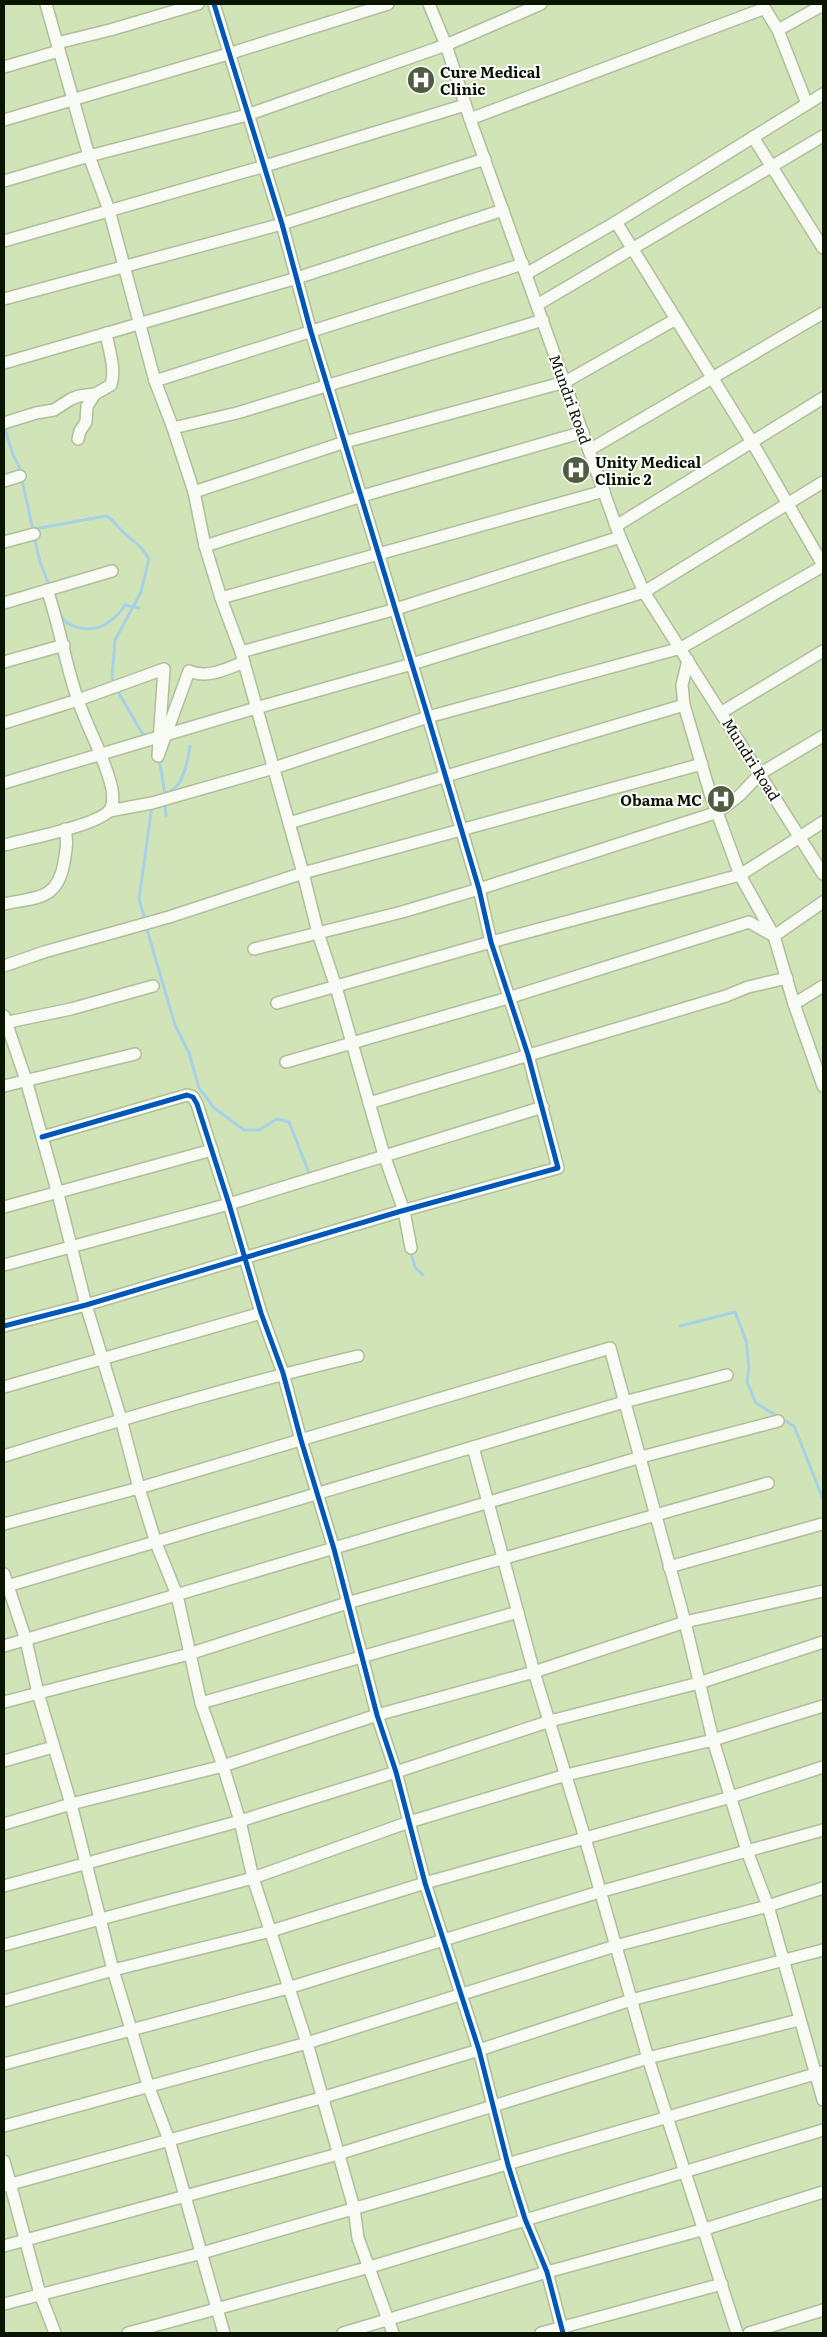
<svg xmlns="http://www.w3.org/2000/svg" width="827" height="2337" viewBox="0 0 827 2337" font-family="Literata,serif">
<rect width="100%" height="100%" fill="#d1e4b8"/>
<g fill="none" stroke-linecap="round" stroke-linejoin="round">
<g stroke="#a7d1e6" stroke-width="3">
<polyline points="4,426 13,455 19,466 33,530"/>
<path d="M34,529L106,516C114,519 117,527 124,533C135,543 141,545 149,559L141,592L115,640L112,678L114,684"/>
<polyline points="34,536 40,562 50,587"/>
<path d="M60,614C67,629 91,633 106,624C114,619 120,613 125,605L139,608"/>
<polyline points="117,690 142,733 147,736"/>
<polyline points="159,758 165,794"/>
<path d="M161,796C164,793 168,793 172,790C184,783 188,759 190,746"/>
<polyline points="165,802 166,816"/>
<polyline points="145,920 139,899 152,806"/>
<polyline points="146,926 175,1025 189,1053 199,1088 214,1108 244,1130 259,1130 277,1119 289,1122 310,1175"/>
<polyline points="410,1249 415,1267 423,1275"/>
<polyline points="680,1326 735,1312 746,1340 749,1368 747,1382 756,1403 794,1426 823,1499"/>
</g>
<defs>
<g id="minor">
<polyline points="46,4 89,156 109,210 155,381 173,428 194,492 205,546 221,598 241,652 303,873 318,933 336,987 384,1155 404,1211 411,1248"/>
<polyline points="429,4 446,45 470,119 620,537 644,592 823,874"/>
<polyline points="762,4 778,30 807,104"/>
<polyline points="778,30 823,5"/>
<polyline points="57,43 110,30 198,4"/>
<polyline points="4,67 59,51"/>
<polyline points="470,119 763,9"/>
<polyline points="4,120 228,54 388,4"/>
<polyline points="753,137 823,248"/>
<polyline points="4,181 89,156 247,115 446,45 541,4"/>
<polyline points="616,222 752,442 823,565"/>
<polyline points="4,241 265,166 465,105"/>
<polyline points="526,274 616,222 823,94"/>
<polyline points="4,299 282,224 485,159"/>
<polyline points="537,305 823,136"/>
<polyline points="4,363 297,278 503,210"/>
<polyline points="155,381 523,264"/>
<path d="M4,423L36,413L54,410L71,399L79,396L95,394L111,385C116,368 109,351 106,333"/>
<polyline points="173,428 237,413 543,320"/>
<polyline points="78,439 80,431 86,422 87,406 95,394"/>
<polyline points="589,450 823,313"/>
<polyline points="4,481 20,476"/>
<polyline points="194,492 345,442 565,382 676,319"/>
<polyline points="616,526 823,398"/>
<polyline points="4,542 34,534"/>
<polyline points="205,546 362,496 583,432"/>
<polyline points="221,598 604,491"/>
<polyline points="4,603 112,571"/>
<polyline points="241,652 396,609 620,537"/>
<polyline points="688,660 682,685 684,705 710,793 740,875 774,936 794,1004 823,1086"/>
<polyline points="4,662 64,645"/>
<polyline points="722,712 823,651"/>
<path d="M4,723L78,700L164,669L158,756L189,671C208,679 226,669 244,662"/>
<polyline points="4,783 256,708 412,664 644,592 823,482"/>
<polyline points="109,811 152,803 274,768 428,717 681,648 823,566"/>
<polyline points="289,823 684,705"/>
<path d="M4,845C26,839 95,826 109,811C114,805 113,796 112,789C105,757 88,730 78,700C65,664 60,626 47,590"/>
<path d="M4,904C36,897 57,901 64,863C66,849 68,844 65,829"/>
<polyline points="254,949 402,912 479,889 718,812 740,795 761,773 823,736"/>
<polyline points="4,966 44,952 169,917 303,873 702,764"/>
<polyline points="277,1003 491,942 740,875 823,822"/>
<polyline points="794,1004 823,986"/>
<polyline points="4,1016 26,1080 58,1194 86,1305 121,1419 139,1488 156,1543 177,1595 201,1703 223,1766 240,1821 253,1878 307,2043 354,2208 358,2238 393,2333"/>
<polyline points="4,1023 71,1009 153,986"/>
<polyline points="286,1062 508,998 749,922 774,936 823,902"/>
<polyline points="4,1086 135,1054"/>
<polyline points="369,1103 726,996 748,987 787,978"/>
<polyline points="42,1137 187,1095 193,1097 197,1104 229,1204 261,1313 283,1373 301,1440 334,1549 377,1715 396,1772 425,1883 479,2050 508,2165 525,2219 547,2272 563,2333"/>
<polyline points="4,1207 212,1150"/>
<polyline points="4,1265 229,1204 543,1107"/>
<polyline points="4,1326 86,1305 398,1212 558,1168 528,1055 491,942 479,889 428,717 311,332 282,224 214,4"/>
<polyline points="4,1387 261,1313"/>
<polyline points="473,1447 534,1672 585,1838 648,2058 737,2333"/>
<path d="M4,1456C121,1419 238,1384 358,1356"/>
<polyline points="4,1524 139,1488 610,1348 685,1622 713,1740 747,1851 768,1906 823,2100"/>
<polyline points="669,1567 822,1524"/>
<polyline points="4,1574 26,1640 38,1693 71,1804 113,1970 148,2085 169,2140 224,2333"/>
<polyline points="4,1587 624,1402 727,1375"/>
<polyline points="4,1646 641,1457 778,1421"/>
<polyline points="4,1702 189,1654 347,1603 768,1483"/>
<polyline points="201,1703 518,1612"/>
<polyline points="4,1761 53,1747"/>
<polyline points="4,1824 71,1804 223,1766 377,1715 534,1672 685,1622 823,1591"/>
<polyline points="4,1886 240,1821 396,1772 550,1721 699,1683 823,1642"/>
<polyline points="4,1945 253,1878 409,1822 566,1775 713,1740 823,1706"/>
<polyline points="4,2001 113,1970 271,1931 425,1883 731,1797 823,1767"/>
<polyline points="4,2064 288,1988 599,1892 823,1830"/>
<polyline points="4,2126 307,2043 615,1946 768,1906 823,1888"/>
<polyline points="4,2161 40,2294 55,2333"/>
<polyline points="4,2186 321,2098 479,2050 631,2000 823,1950"/>
<polyline points="4,2246 338,2154 648,2058 799,2020"/>
<polyline points="4,2304 202,2253 822,2072"/>
<polyline points="128,2333 370,2267 823,2130"/>
<polyline points="343,2333 547,2272 705,2229 823,2192"/>
<polyline points="541,2333 722,2284"/>
<polyline points="749,2333 823,2310"/>
</g>
</defs>
<use href="#minor" stroke="#afbe9b" stroke-width="14"/>
<use href="#minor" stroke="#f8fbf4" stroke-width="11"/>
<defs>
<g id="cycleway">
<polyline points="42,1137 187,1095 193,1097 197,1104 229,1204 261,1313 283,1373 301,1440 334,1549 377,1715 396,1772 425,1883 479,2050 508,2165 525,2219 547,2272 563,2333"/>
<polyline points="4,1326 86,1305 398,1212 558,1168 528,1055 491,942 479,889 428,717 311,332 282,224 214,4"/>
</g>
</defs>
<use href="#cycleway" stroke="#fff" stroke-width="8"/>
<use href="#cycleway" stroke="#0057b8" stroke-width="5"/>
</g>
<defs>
<symbol id="hospital-disc" viewBox="-11 -11 22 22"><circle r="9.5" fill="#505d40" stroke="#fff"/><path d="M-5-5h3v3.5h4V-5h3V5h-3V1.5h-4V5h-3Z" fill="#fff"/></symbol>
</defs>
<g fill-rule="evenodd">
<use href="#hospital-disc" x="405" y="64" width="32" height="32"/>
<use href="#hospital-disc" x="560" y="454" width="32" height="32"/>
<use href="#hospital-disc" x="705" y="783" width="32" height="32"/>
</g>
<g text-anchor="middle" dominant-baseline="central" stroke-width="4" stroke-linejoin="round" paint-order="stroke">
<g font-size="15" font-weight="bold" fill="#0a1500" stroke="#fff" text-anchor="start">
<text x="440" y="71">Cure Medical<tspan x="440" dy="17">Clinic</tspan></text>
<text x="595" y="461">Unity Medical<tspan x="595" dy="17">Clinic 2</tspan></text>
<text x="702" y="799" text-anchor="end">Obama MC</text>
</g>
<g font-size="15" fill="#0a1500" stroke="#fff">
<text transform="translate(571 399) rotate(70)">Mundri Road</text>
<text transform="translate(752 759) rotate(58)">Mundri Road</text>
</g>
</g>
<rect width="827" height="2337" fill="none" stroke="#0a1500" stroke-width="10"/>
</svg>
